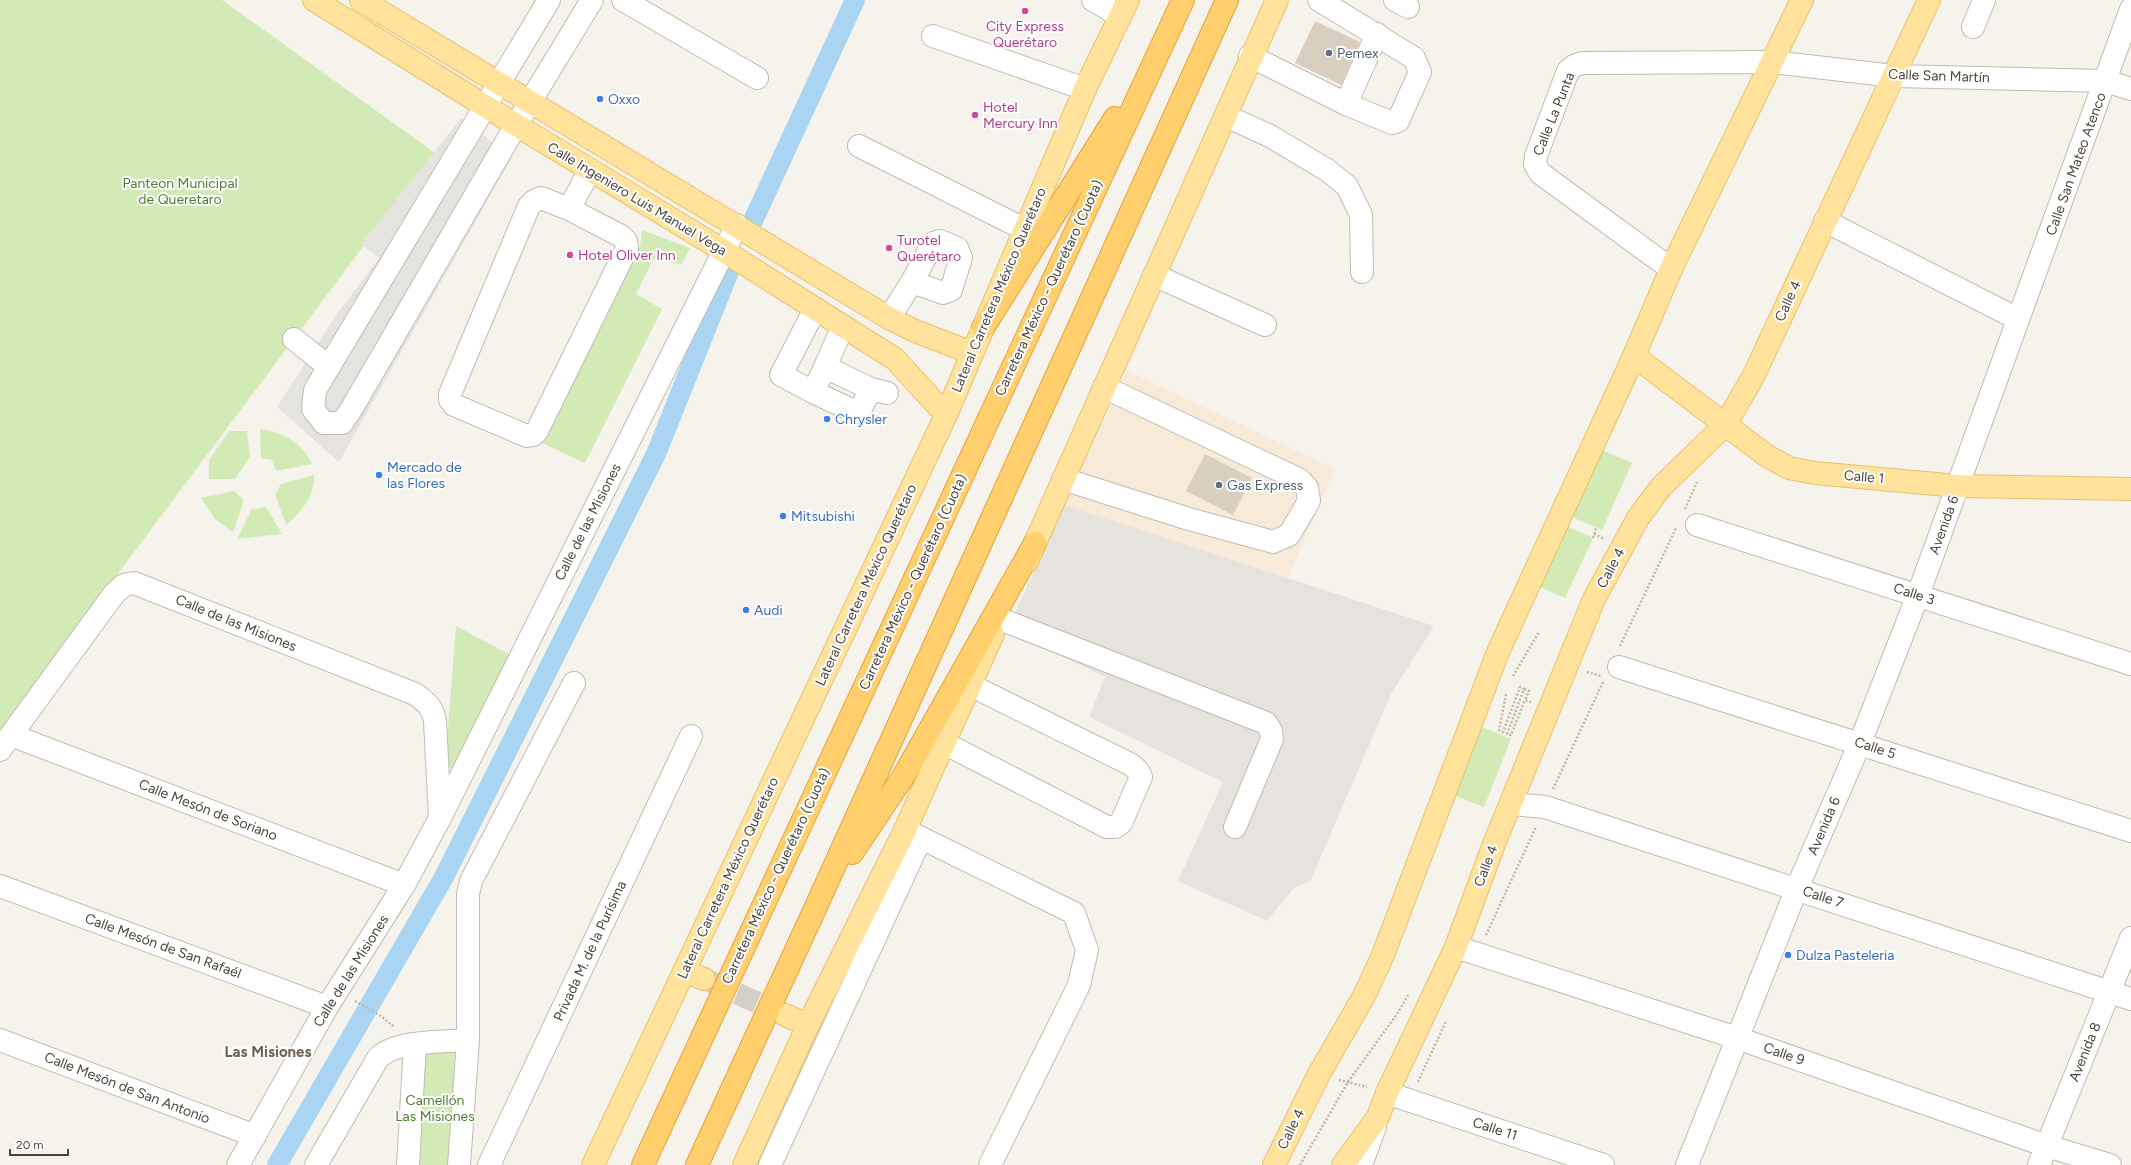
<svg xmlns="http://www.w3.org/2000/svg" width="2131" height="1165" viewBox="0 0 2131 1165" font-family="Figtree,sans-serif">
<rect width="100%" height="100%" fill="#f6f3ec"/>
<polygon fill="#f7ead8" points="1127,371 1335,469 1288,578 1065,505"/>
<polygon fill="#e6e2dd" points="1065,505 1434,626 1391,694 1311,880 1293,889 1267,921 1178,881 1223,782 1089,717 1105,677 1007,630"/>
<g fill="#d2eab5">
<polygon points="0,0 222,0 434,152 0,731"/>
<polygon points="642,230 690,248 681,265 654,258 636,294 662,309 585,463 542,443 640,247"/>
<path d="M260,429C282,432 303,443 312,464L276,471L272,460L261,458Z"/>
<polygon points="229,431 247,431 250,457 235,479 209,479 209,460"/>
<polygon points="1602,450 1632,463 1602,530 1572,517"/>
<path d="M314,475C315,496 302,511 286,525L275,494L281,484Z"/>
<polygon points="234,491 244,500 233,532 215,519 201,498"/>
<polygon points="266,507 282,534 237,539 252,509"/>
<polygon points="1567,526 1593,538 1565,598 1540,587"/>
<polygon points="456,626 509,654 454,770 445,765"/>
<polygon points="1475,724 1511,739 1484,807 1448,793"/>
<polygon points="420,1050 455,1051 450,1165 415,1165"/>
</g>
<polygon fill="#e5e3e0" points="461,118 512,157 339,462 277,407 334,318 379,258 361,244"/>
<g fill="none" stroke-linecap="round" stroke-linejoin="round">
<g stroke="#a9d4f2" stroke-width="20">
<polyline points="752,223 855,0"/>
<polyline points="277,1165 444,877 656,454 730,269"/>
</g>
</g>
<g fill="#d8cfc1">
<polygon points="1315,21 1360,42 1341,85 1295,63"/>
<polygon points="1205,454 1252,478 1233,515 1186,491"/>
</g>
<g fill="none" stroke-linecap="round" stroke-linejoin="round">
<polyline stroke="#d4d0c8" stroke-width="22" stroke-dasharray="22 11" stroke-linecap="butt" points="707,980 785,1015"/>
<defs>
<g id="minor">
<polyline points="549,0 315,390 313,409 324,423 342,423 352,408 516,125 592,0"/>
<polyline points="623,0 757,78"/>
<polyline points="1093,0 1120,16"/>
<polyline points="1395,0 1408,7"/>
<polyline points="1973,27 1984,0"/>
<polyline points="933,36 1085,89"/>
<polyline points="1250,56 1346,104 1392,123 1398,121 1420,72 1414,58 1319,0"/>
<polyline points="1346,104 1377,34"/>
<polyline points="1226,116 1270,136 1327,170 1347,186 1361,215 1362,272"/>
<polyline points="859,146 1026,230"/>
<polygon points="541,198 569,209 621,236 626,241 627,248 537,431 533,435 527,436 454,405 450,400 450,394 529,206 534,201"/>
<polyline points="569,209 590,170"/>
<polyline points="1825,221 2018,319"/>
<polyline points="1671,269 1540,173 1535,164 1536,156 1568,71 1574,66 1582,63 1772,62 1894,76 2106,81 2131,89"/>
<polyline points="1154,275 1265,325"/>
<polyline points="815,309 781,375 813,392 825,367"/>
<polyline points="889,318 912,282 933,243 940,241 957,248 961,258 951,290 943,293 912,282"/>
<polyline points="843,326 825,367 871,389 887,393"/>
<polyline points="294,339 329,367"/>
<polyline points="813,392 856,412 860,410 871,389"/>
<polyline points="1063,479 1189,519 1273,542 1289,535 1309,501 1307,488 1300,480 1104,387"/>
<polyline points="1697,525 2131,664"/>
<polyline points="1000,619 1266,723 1271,731 1272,739 1235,827"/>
<polyline points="1619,667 2131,831"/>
<polyline points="11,735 404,885"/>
<polyline points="944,743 1107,827 1115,827 1121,823 1141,777 1138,771 1132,765 970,685"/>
<path d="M0,750L114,594L124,585L134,583L415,694C426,702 433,707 435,721L440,817"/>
<polyline points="1512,804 1545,807 2131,999"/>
<polyline points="905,830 1074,913 1087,950 1079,985 990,1165"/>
<polyline points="0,886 327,1007"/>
<polyline points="1456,947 1737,1038 2047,1146 2110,1165"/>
<polyline points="0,1040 255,1136"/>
<polyline points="1387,1093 1603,1165"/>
<polyline points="238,1165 327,1007 404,885 440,818 737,225"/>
<path d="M316,1165L378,1058C396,1040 443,1042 468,1040"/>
<polyline points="408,1165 415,1044"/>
<polyline points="459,1165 468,1040 468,894 471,881 574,683"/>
<polyline points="489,1165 691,736"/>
<polyline points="770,1165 921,838"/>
<polyline points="1361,1165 1375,1127"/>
<polyline points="1687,1165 1797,888 1860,743 1918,595 2131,9"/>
<polyline points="2039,1165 2131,938"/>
</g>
<g id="major">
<polyline points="314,0 485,106 724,251 895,359 946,415"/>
<polyline points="361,0 889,318 915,331 972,353"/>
<polyline points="1634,356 1767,456 1789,468 1815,473 1958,486 2131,489"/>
<polyline points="1027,561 1277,0"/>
<polyline points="684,971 704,979"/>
<polyline points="785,1015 808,1025"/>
<polyline points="593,1165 946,415 1085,89 1128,0"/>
<polyline points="744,1165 808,1025 905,830 993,634"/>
<polyline points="1274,1165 1319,1074 1364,996 1383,955 1498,652 1634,356 1671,269 1802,0"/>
<polyline points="1343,1165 1378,1117 1387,1093 1456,947 1494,844 1594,599 1638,518 1661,487 1725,425 1753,377 1929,0"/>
</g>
<g id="highway">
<polyline points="983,328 1115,118"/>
<polyline points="852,853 903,777 1035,543"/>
<polyline points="643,1165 1183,0"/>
<polyline points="697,1165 814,911 1227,0"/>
</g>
</defs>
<use href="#minor" stroke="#c2bbae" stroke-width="24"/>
<use href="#major" stroke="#e6c16a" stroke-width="24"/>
<use href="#highway" stroke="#e0a43c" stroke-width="24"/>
<g stroke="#c4b79f" stroke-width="2.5" stroke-dasharray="2 2" stroke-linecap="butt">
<polyline points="1685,509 1697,482"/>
<polyline points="1594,534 1605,539"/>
<polyline points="1593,538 1596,528"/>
<polyline points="1620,646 1676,528"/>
<polyline points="1587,672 1601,676"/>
<polyline points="1513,676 1539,632"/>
<polyline points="1524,689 1529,691 1525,700 1531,702"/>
<polyline points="1506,694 1499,730 1503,732 1520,687 1524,689 1507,734 1511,735 1525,700"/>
<polyline points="1553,789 1604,680"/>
<polyline points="1486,935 1536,827"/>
<polyline points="355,1001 381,1016 394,1027"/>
<polyline points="1339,1080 1367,1087"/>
<polyline points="1418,1082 1446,1021"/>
<polyline points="1300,1165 1348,1082 1397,1014 1408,995"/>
</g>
<use href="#minor" stroke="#fff" stroke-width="22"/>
<use href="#major" stroke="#ffe39c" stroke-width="22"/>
<use href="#highway" stroke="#ffcf6e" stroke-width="22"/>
</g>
<g fill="#d1479c" stroke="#fff" stroke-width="1.5">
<circle cx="1025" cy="11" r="4"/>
<circle cx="975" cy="115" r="4"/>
<circle cx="889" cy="248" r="4"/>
<circle cx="570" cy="255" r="4"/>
</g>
<g fill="#5c6f8a" stroke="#fff" stroke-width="1.5">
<circle cx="1329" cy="53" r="4"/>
<circle cx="1219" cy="485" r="4"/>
</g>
<g fill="#3f7fe0" stroke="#fff" stroke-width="1.5">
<circle cx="600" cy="99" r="4"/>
<circle cx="827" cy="419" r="4"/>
<circle cx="379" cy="475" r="4"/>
<circle cx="783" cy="516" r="4"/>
<circle cx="746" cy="610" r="4"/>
<circle cx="1788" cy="955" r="4"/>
</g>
<g text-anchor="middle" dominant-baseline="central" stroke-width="4" stroke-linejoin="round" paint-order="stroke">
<g font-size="14" fill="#b23c85" stroke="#fff" text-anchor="start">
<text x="1025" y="26" text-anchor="middle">City Express<tspan x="1025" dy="16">Querétaro</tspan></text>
<text x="983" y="107">Hotel<tspan x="983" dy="16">Mercury Inn</tspan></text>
<text x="897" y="240">Turotel<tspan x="897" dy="16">Querétaro</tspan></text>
<text x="578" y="255">Hotel Oliver Inn</text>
</g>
<g font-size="14" fill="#4e5e75" stroke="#fff" text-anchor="start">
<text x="1337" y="53">Pemex</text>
<text x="1227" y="485">Gas Express</text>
</g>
<g font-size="14" fill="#4b4439" stroke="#fff">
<text transform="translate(1939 76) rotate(2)">Calle San Martín</text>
<text transform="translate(1554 114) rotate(-68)">Calle La Punta</text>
<text transform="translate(2076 164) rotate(-70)">Calle San Mateo Atenco</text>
<text transform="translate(637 199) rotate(31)">Calle Ingeniero Luis Manuel Vega</text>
<text transform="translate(1049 288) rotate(-65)">Carretera México - Querétaro (Cuota)</text>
<text transform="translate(999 290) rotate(-67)">Lateral Carretera México Querétaro</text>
<text transform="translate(1788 301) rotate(-65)">Calle 4</text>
<text transform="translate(1864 477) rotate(5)">Calle 1</text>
<text transform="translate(588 522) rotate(-63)">Calle de las Misiones</text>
<text transform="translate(1944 525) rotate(-70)">Avenida 6</text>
<text transform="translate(1611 568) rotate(-62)">Calle 4</text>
<text transform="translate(913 582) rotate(-65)">Carretera México - Querétaro (Cuota)</text>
<text transform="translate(866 585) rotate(-65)">Lateral Carretera México Querétaro</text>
<text transform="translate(1914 594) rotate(18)">Calle 3</text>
<text transform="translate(236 623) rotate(22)">Calle de las Misiones</text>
<text transform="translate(1875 748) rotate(18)">Calle 5</text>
<text transform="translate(208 810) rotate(21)">Calle Mesón de Soriano</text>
<text transform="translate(1824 826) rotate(-67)">Avenida 6</text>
<text transform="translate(1486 866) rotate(-69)">Calle 4</text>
<text transform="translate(776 876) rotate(-65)">Carretera México - Querétaro (Cuota)</text>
<text transform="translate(728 878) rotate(-65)">Lateral Carretera México Querétaro</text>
<text transform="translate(1823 897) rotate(18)">Calle 7</text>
<text transform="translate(163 946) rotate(20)">Calle Mesón de San Rafaél</text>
<text transform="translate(590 951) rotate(-65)">Privada M. de la Purísima</text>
<text transform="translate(351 971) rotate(-58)">Calle de las Misiones</text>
<text transform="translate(2085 1052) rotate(-68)">Avenida 8</text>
<text transform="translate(1784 1054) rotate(19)">Calle 9</text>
<text transform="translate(127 1088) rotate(21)">Calle Mesón de San Antonio</text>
<text transform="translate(1291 1129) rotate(-64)">Calle 4</text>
<text transform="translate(1495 1129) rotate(18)">Calle 11</text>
</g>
<g font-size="14" fill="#366cbe" stroke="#fff" text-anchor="start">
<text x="608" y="99">Oxxo</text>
<text x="835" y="419">Chrysler</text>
<text x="387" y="467">Mercado de<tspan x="387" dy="16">las Flores</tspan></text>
<text x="791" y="516">Mitsubishi</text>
<text x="754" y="610">Audi</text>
<text x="1796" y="955">Dulza Pasteleria</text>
</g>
<g font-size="14" fill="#4a7f2a" stroke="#fff">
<text x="180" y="183">Panteon Municipal<tspan x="180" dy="16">de Queretaro</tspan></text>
<text x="435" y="1100">Camellón<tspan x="435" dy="16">Las Misiones</tspan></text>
</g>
<g font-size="15" font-weight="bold" fill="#6e6250" stroke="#fff">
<text x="268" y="1052">Las Misiones</text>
</g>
</g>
<path d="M10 1149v6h58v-6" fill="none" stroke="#4b4439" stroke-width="2"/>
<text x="16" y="1149" font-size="12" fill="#4b4439" stroke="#ffffff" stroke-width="3" paint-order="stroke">20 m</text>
</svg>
